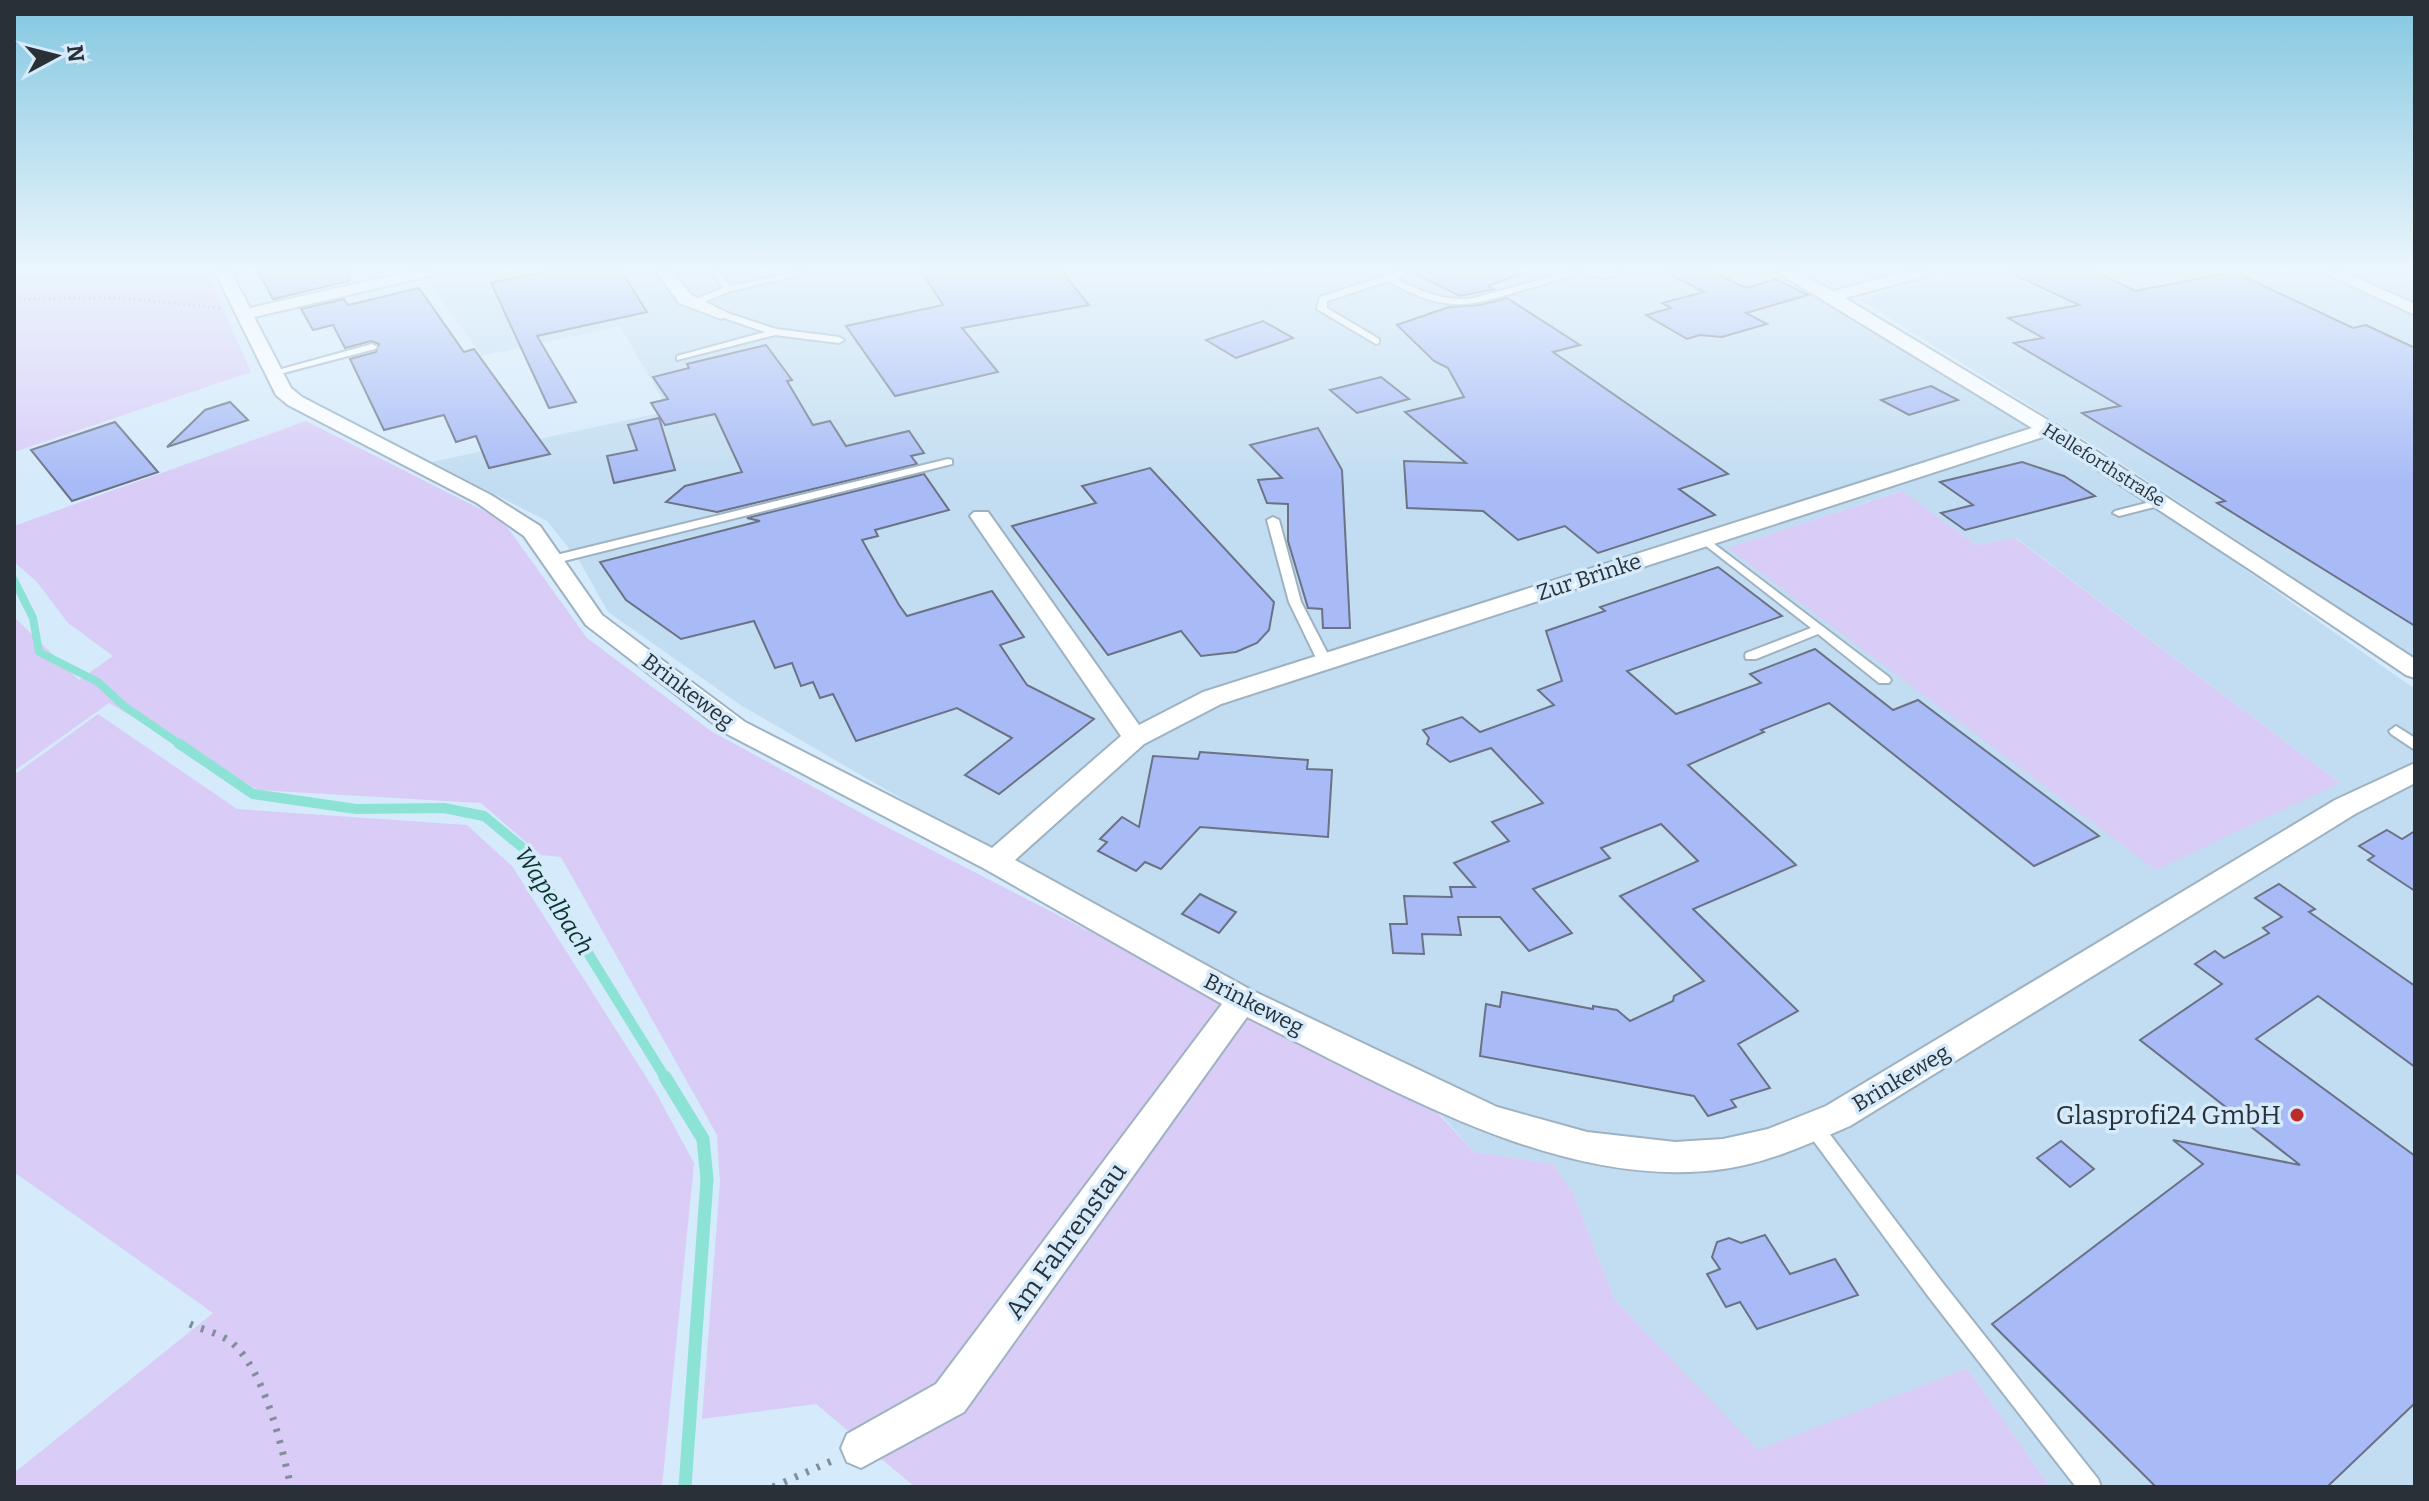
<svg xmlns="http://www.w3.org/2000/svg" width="2429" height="1501" viewBox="0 0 2429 1501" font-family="Bitter,serif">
<rect width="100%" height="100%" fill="#d5eafb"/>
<g fill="#c2ddf1" fill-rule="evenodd">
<path d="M443,272H1774L1836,304L2163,512L2415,689V1487H2050L1967,1368L1758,1451L1614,1299L1573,1193L1553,1164L1474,1152L1436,1109L742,706L608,612L580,562L547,521L432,462L669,411L620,326L482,356L424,276ZM1901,491L1976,545L2016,538L2340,783L1729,548Z"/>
<polygon points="1964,272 2415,272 2415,658 2098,448 1859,299"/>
</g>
<g fill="#d9ccf7">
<polygon points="14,272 207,272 251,372 14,452"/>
<polygon points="306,421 502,520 587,638 711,731 881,824 1434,1109 1474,1152 1553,1164 1573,1193 1614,1299 1758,1450 1967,1368 2050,1487 915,1487 816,1404 702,1419 720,1182 717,1135 561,857 541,855 481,803 258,790 109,703 14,771 14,617 79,680 113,656 68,623 37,582 14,562 14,526"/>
<polygon points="1902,491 1976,545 2015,538 2340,783 2156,870 1728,548"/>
<polygon points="98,714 237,809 467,825 512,866 655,1091 694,1163 662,1487 14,1487 14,1473 213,1313 14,1172 14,775"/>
</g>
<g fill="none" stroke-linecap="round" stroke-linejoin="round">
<polyline stroke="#8ce3d5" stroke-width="8" points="14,580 33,618 39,652 98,682 124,706 181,745"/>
<polyline stroke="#8ce3d5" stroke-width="10" points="178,743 253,794 356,809 444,808 484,816 523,848 666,1079"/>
<polyline stroke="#8ce3d5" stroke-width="13" points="665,1077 703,1139 707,1179 685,1487"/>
</g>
<g fill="#a8bbf6" stroke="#6b7285" stroke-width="2">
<polygon points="258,272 348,272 349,281 273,299"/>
<polygon points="545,272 622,272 647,312 537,336 576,402 549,408 491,283"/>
<polygon points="922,272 1062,272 1089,305 962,328 998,372 895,396 846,326 943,305"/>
<polygon points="1412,272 1518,272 1518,275 1488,286 1494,289 1460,296"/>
<polygon points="1666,272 1714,272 1746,288 1776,279 1808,295 1746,313 1767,324 1722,337 1700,335 1687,339 1646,315 1671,308 1662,303 1704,292"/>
<polygon points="2009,272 2097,272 2135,291 2234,272 2353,328 2366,325 2415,348 2415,626 2217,503 2225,501 2082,413 2120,406 2014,343 2043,338 2008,318 2079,305"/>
<polygon points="419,288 464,352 474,349 550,454 489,468 476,436 456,442 444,415 384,430 350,359 376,352 379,344 371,341 345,348 333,325 313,330 301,309 344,299 348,305"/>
<polygon points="1507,298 1580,345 1553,352 1728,474 1679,489 1715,515 1598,553 1565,526 1518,540 1483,511 1407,508 1404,461 1466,463 1405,412 1464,397 1448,368 1434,361 1397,325 1449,307 1480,305"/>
<polygon points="1263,321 1293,338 1236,358 1206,340"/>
<polygon points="766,345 792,380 787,381 813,425 830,421 846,446 909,431 924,453 911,456 917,464 717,512 666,502 685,486 742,472 715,414 665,425 651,403 668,399 653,377 689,368 687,364"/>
<polygon points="1381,377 1409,399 1357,413 1330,390"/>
<polygon points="1931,386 1958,400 1909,415 1881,400"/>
<polygon points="230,402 248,420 167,447 205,410"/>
<polygon points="659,418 675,470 614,483 607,456 637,450 628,425"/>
<polygon points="115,422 158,472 72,501 31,450"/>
<polygon points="1318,428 1342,470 1350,628 1323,628 1322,609 1308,608 1288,541 1288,504 1267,503 1258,480 1282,478 1250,445"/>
<polygon points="2022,462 2064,476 2095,496 1965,530 1941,513 1973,505 1940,482"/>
<polygon points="1150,468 1274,602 1269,630 1257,643 1236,652 1201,656 1181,631 1108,655 1012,526 1096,503 1082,486"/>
<polygon points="924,474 949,510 875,530 878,536 862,540 899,605 907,616 992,591 1024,637 1000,645 1027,685 1094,719 999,794 965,775 1012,738 957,708 856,741 833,694 820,698 813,682 801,686 792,663 775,668 754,621 681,639 626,600 600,562 760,521 747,518"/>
<polygon points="1718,567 1782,616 1627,671 1676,714 1761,683 1750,674 1815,649 1893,710 1918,700 2099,836 2034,866 1829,703 1761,730 1764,732 1688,765 1796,865 1693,909 1798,1011 1738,1044 1770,1088 1731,1100 1736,1107 1708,1116 1694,1096 1480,1056 1486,1004 1500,1007 1502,992 1593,1009 1593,1006 1617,1010 1630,1021 1673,1001 1674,996 1704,981 1620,896 1698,861 1661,824 1601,848 1610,858 1533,889 1572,933 1529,951 1500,917 1458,917 1461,935 1422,934 1424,954 1393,953 1390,924 1407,924 1404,896 1452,897 1450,887 1475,887 1454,863 1509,841 1492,822 1543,803 1491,748 1450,762 1427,744 1429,738 1423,730 1462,717 1480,732 1554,705 1538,690 1562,681 1546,631 1605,611 1600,607"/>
<polygon points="1200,752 1308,760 1307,769 1332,770 1328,837 1200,827 1161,869 1145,862 1136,871 1098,851 1107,842 1100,839 1122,817 1139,827 1153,756 1198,759"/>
<polygon points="2387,830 2402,839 2415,831 2415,891 2368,860 2374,856 2359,846"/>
<polygon points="2279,884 2315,909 2309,912 2415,986 2415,1067 2318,996 2256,1039 2415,1156 2415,1403 2327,1487 2156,1487 1992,1324 2203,1164 2173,1140 2300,1165 2140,1040 2222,984 2195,964 2215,951 2224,958 2269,933 2263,928 2282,917 2255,898"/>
<polygon points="1200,894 1236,912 1219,933 1182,914"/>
<polygon points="2061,1141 2094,1169 2070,1187 2037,1158"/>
<polygon points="1765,1235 1790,1274 1835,1259 1858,1295 1757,1329 1740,1302 1726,1307 1707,1274 1720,1269 1712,1257 1717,1242 1729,1238 1741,1243"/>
</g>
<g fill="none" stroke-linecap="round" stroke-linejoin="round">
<defs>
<g id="lane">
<polygon points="712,272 720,272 730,286 797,272 812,272 731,291 697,305 691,305 691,301 723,288"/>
<path d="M1397,272H1409L1396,278C1421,292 1441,300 1470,299L1568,272L1603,274L1623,272C1603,284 1596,273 1576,275C1565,276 1552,282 1541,285C1472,304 1454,318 1388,281L1327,301V308L1379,339V343L1376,344L1317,309L1320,297Z"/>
<polygon points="721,311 776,329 839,337 844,340 839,343 775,335 677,360 677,356 765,332 718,316 716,314"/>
<polygon points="372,344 377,347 375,349 272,376 267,373"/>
<polygon points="948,459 952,460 952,464 552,564 546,560 548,557"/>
<polygon points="2162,499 2166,500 2166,504 2119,516 2113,513 2115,511"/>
<polygon points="1273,517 1279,520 1301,602 1332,662 1330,665 1325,666 1318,662 1289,602 1267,520"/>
<polygon points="1705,537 1889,677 1891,680 1889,683 1879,683 1818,634 1756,659 1746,659 1745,656 1746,653 1811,628 1701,542 1699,540"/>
<polygon points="2396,726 2415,738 2415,750 2391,734 2389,731"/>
<polygon points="1813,1118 1819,1120 1942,1282 2098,1479 2101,1487 2076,1487 1928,1296 1807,1132 1804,1126 1807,1120"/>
</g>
<g id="street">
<path d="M215,272H231L250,308L408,272H436L434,275L254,317L291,388L302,397L491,495L540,526L602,615L745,722L992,848L1121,736L970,516L974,512H988L1139,725L1203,692L2032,428L1777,272H1797L1833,291L1906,272H1932L1930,275L1845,298L2056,425L2415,659V678L2406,675L2252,571L2046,436L1221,704L1144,744L1015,860L1253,991L1497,1107L1587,1132L1675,1142L1723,1139L1768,1129L1826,1106L2335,800L2415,763V783L2355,814L1850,1126C1808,1144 1768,1163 1723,1169C1560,1192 1388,1086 1247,1017L964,1412L861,1468L847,1462L841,1448L847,1434L936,1384L1222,1004L985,869L727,734L586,625L524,536L477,503L288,405L276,395Z"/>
<polygon points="657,272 673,272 691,295 730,314 721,319 679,303"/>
<polygon points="2323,272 2344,272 2415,304 2415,315"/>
</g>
</defs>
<use href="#lane" stroke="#9eb2c2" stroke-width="4"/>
<use href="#street" stroke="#9eb2c2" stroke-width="4"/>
<polyline stroke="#808f9a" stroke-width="3" stroke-dasharray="1 4" stroke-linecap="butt" points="14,299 122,298 220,308"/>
<g stroke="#808f9a" stroke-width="7" stroke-dasharray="3 9" stroke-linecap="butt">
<path d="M190,1324C203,1330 219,1333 231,1342C265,1370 281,1445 291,1487"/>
<polyline points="773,1487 834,1460"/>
</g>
<use href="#lane" fill="#fff" fill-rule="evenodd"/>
<use href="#street" fill="#fff" fill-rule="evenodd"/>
</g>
<linearGradient id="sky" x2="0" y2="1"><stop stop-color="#83c7e0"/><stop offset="0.56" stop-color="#ecf6fd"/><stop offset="1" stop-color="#ecf6fd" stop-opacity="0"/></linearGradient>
<rect width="2429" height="482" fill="url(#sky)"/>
<circle fill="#bc2d2a" stroke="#d5eafb" stroke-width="3" cx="2297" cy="1115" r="8"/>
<g text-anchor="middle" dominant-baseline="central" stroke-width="7" stroke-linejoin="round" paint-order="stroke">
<g font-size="18" fill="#293137" stroke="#d5eafb">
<text transform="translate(2104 465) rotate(32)">Helleforthstraße</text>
</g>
<g font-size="22" fill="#293137" stroke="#d5eafb">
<text transform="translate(1589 577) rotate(-18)">Zur Brinke</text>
<text transform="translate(688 691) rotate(37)">Brinkeweg</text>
<text transform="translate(1254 1004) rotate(27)">Brinkeweg</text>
<text transform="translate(1901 1078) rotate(-31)">Brinkeweg</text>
</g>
<g font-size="24" font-style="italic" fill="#0a352f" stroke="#d5eafb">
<text transform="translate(554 901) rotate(57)">Wapelbach</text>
</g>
<g font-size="26" fill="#293137" stroke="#d5eafb" text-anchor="end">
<text x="2281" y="1115">Glasprofi24 GmbH</text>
</g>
<g font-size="26" fill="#293137" stroke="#d5eafb">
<text transform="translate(1066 1241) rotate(-54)">Am Fahrenstau</text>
</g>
</g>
<rect width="2429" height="1501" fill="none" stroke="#293137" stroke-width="32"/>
<g transform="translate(56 56) rotate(83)" stroke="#d5eafb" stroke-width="6" paint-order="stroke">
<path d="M0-6L14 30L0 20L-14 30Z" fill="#293137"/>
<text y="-12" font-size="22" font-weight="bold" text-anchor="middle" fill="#293137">N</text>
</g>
</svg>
